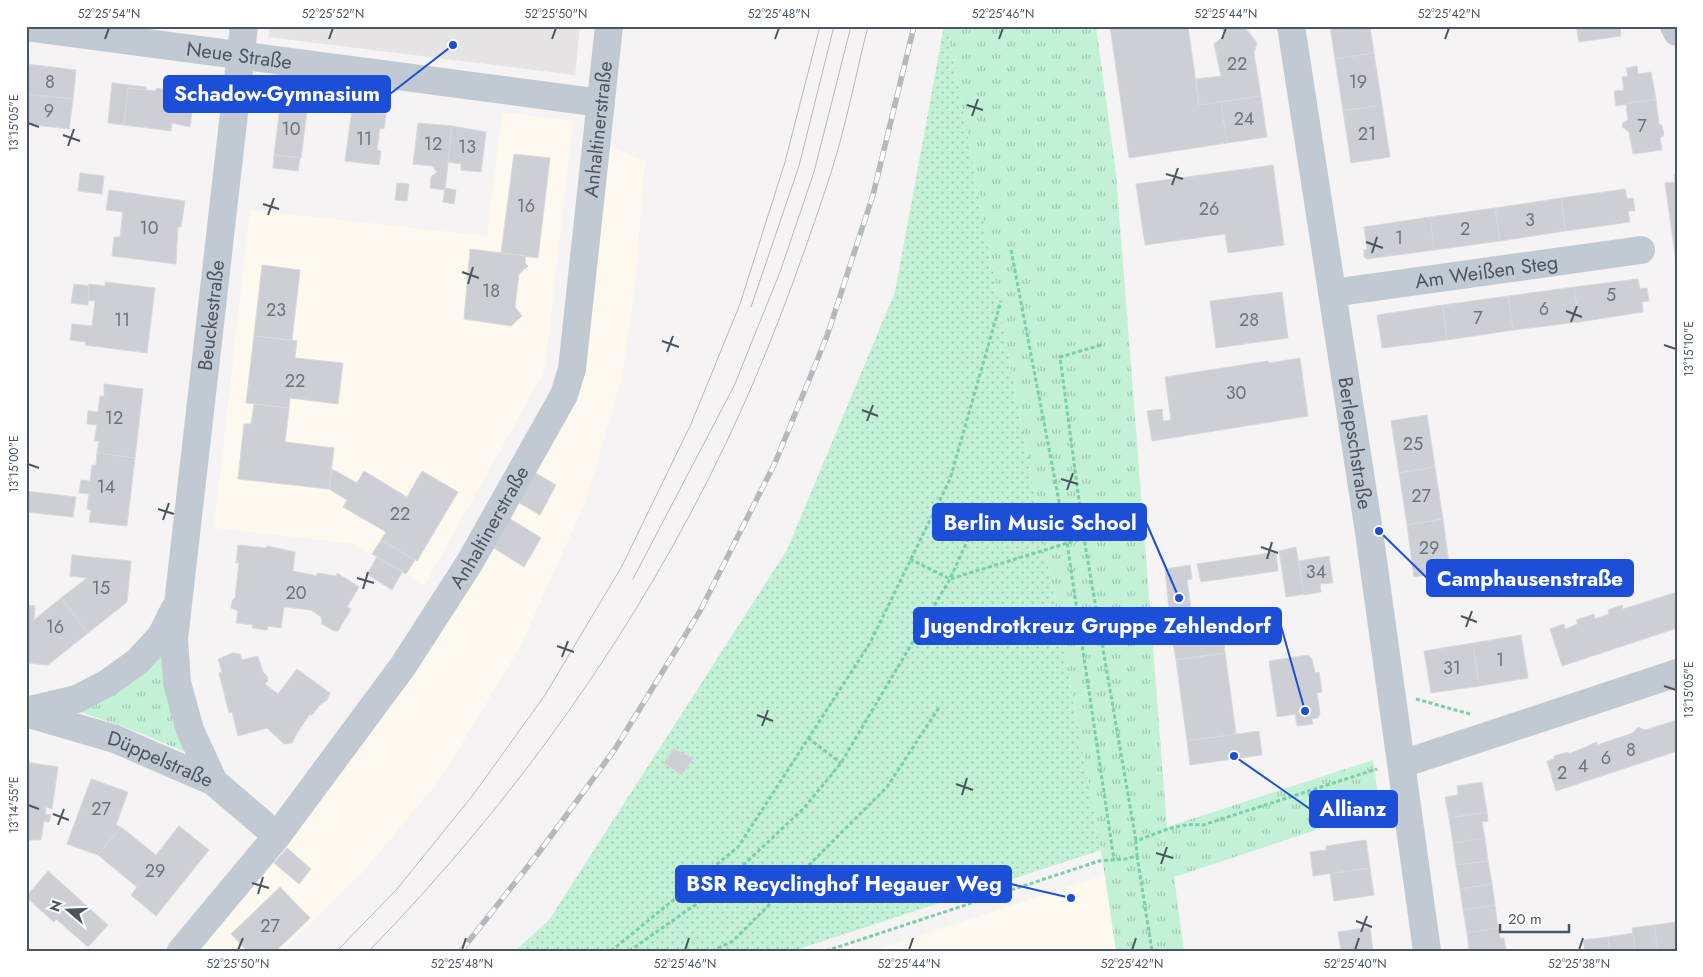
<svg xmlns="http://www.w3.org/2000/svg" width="1703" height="977" viewBox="0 0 1703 977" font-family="Jost,sans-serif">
<defs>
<pattern id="grass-tufts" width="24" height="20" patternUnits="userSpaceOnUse" patternTransform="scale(1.25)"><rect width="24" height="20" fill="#c3f1d5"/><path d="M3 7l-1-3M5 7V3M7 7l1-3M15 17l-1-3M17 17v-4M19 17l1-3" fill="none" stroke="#a0c6b0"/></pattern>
<pattern id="garden-dots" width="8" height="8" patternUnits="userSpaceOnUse" patternTransform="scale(1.25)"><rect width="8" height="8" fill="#c3f1d5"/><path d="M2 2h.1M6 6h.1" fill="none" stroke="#a0c6b0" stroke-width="1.8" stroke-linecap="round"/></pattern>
</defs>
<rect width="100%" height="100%" fill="#f5f3f3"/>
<g fill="#fdf9ef">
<polygon points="502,112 573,121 547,350 543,374 424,586 355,544 214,528 250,210 487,236"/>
<polygon points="608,145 645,161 635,286 622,377 586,501 520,647 441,778 363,872 282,951 197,951 556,432"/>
<polygon points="1105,875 1116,951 872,951 914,937"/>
</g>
<polygon fill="#e6e4e5" points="270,26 580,26 575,75 268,37"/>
<g fill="url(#grass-tufts)">
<polygon points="947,26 1096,26 1116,174 1167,827 1373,760 1382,822 1368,813 1174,877 1184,951 1116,951 1101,850"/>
<polygon points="160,652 186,752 132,730 80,712"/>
</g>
<polygon fill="url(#garden-dots)" points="944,26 947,26 1101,850 793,951 515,951 549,920 787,550 895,292"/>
<g fill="#cdcfd5" stroke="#d7d9de">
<polygon points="1110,26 1188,26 1199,105 1221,102 1227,143 1129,158"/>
<polygon points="1219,26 1244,26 1257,43 1254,53 1261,96 1199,105 1196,79 1221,76 1214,44 1226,34"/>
<polygon points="1330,26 1370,26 1374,53 1335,59"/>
<polygon points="1576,26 1620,26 1621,36 1579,42"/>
<polygon points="1374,53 1382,105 1343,111 1335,59"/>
<polygon points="27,64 76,70 73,99 26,94"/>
<polygon points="1637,66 1638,74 1651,72 1656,99 1616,106 1614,91 1624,90 1622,77 1628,76 1626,68"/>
<polygon points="112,83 146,87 146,90 128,88 124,125 108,123"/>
<polygon points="128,88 155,91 157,88 176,92 176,90 194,93 190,127 172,123 171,131 124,125"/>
<polygon points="26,94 73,99 69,129 26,124"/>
<polygon points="1261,96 1267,137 1227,143 1221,102"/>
<polygon points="1656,99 1659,124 1662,125 1664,135 1660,138 1662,150 1633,154 1629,132 1622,127 1623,123 1628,120 1626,104"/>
<polygon points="281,100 308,104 301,158 274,155"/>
<polygon points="1382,105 1390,157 1351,163 1343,111"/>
<polygon points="352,110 386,114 384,129 380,128 377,150 381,151 379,165 345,161"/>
<polygon points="418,123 452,126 445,190 430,188 431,177 437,172 432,166 413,164"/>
<polygon points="452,126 486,132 481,172 461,170 461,164 448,162"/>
<polygon points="514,154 550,158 538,258 501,253"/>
<polygon points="274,155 300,158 298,171 273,168"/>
<polygon points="1273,165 1284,245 1228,253 1225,234 1145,245 1136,184"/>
<polygon points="80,173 104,176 102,194 78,191"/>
<polygon points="1674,175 1677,175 1677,240 1673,240 1665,183 1675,182"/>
<polygon points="397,183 409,184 407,201 395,200"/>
<polygon points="445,188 456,190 454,204 443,202"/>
<polygon points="1625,189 1627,199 1633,198 1635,211 1628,211 1630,222 1565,231 1561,198"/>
<polygon points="109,190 185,201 181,227 178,227 176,264 112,256 114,237 120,237 123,212 106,210"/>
<polygon points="1561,198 1565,231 1500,241 1495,208"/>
<polygon points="1495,208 1500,241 1434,250 1430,217"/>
<polygon points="1430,217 1434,250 1367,259 1364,257 1364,250 1367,249 1364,227"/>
<polygon points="1673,240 1677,240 1677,270"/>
<polygon points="470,249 526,256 525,263 528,266 519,274 515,307 522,316 511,326 464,319"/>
<polygon points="262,265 300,270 292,340 254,336"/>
<polygon points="1638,279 1640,289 1647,288 1649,301 1642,302 1643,312 1579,322 1574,287"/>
<polygon points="105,282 155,288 147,353 85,345 86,342 70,340 72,324 92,326 95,301 87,300 89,284 105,286"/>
<polygon points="74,284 89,286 88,305 71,303"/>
<polygon points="1574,287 1579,322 1513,330 1508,296"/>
<polygon points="1282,292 1288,338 1216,348 1210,301"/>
<polygon points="1508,296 1513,330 1447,340 1443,305"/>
<polygon points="1443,305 1447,340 1382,348 1377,315"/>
<polygon points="254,336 297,341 295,358 343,363 338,404 290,398 289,408 246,403"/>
<polygon points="1300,358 1308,416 1152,441 1147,411 1162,409 1163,421 1171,420 1165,377 1268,361 1269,363"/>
<polygon points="104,384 143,389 135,458 97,453 99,441 94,441 97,425 87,424 88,411 98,412 100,396 104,396"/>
<polygon points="254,404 289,408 285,442 334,448 329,489 238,479 244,424 251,424"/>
<polygon points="1427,415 1435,467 1399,473 1391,421"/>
<polygon points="97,453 135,458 127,526 89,522 91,510 87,509 89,494 79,493 81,480 90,481 92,465 96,465"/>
<polygon points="1435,467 1443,519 1407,525 1399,473"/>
<polygon points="332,469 357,483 364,471 407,497 422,471 458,492 417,561 381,540 386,532 343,507 347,500 329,489"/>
<polygon points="534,472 556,485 540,515 518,502"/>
<polygon points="26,491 76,497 73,517 26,512"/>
<polygon points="509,518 541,538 524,567 492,547"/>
<polygon points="1443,519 1450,571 1414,577 1407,525"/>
<polygon points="381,540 415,560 406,574 372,554"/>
<polygon points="238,545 266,548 267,546 295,552 293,571 317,576 317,573 336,576 337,573 359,587 347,607 351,609 338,631 334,631 322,624 321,617 311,610 284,607 281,628 268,626 267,630 252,628 253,625 236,623 238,611 231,608 232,601 235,598 239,563 236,563"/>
<polygon points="1296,547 1304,594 1286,597 1279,551"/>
<polygon points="1276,552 1278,571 1201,582 1197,564"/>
<polygon points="72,555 131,561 127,602 88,633 61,598 87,578 70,576"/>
<polygon points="1329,556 1333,583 1320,584 1321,592 1304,595 1299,561"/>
<polygon points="377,557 402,572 392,590 367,574"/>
<polygon points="1190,565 1192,579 1187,580 1192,616 1170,619 1165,569"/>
<polygon points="1677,592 1677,628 1562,666 1550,629 1564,624 1565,629 1578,624 1576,620 1594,614 1595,619 1609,614 1608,610 1622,605 1623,609"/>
<polygon points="61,598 88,633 48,665 26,663 26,605 35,606 34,620"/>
<polygon points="1521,635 1528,678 1479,686 1473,643"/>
<polygon points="1223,636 1225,653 1176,660 1173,643"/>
<polygon points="1473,643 1479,686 1431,693 1424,651"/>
<polygon points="233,653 240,654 242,660 258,656 263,672 267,676 268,681 265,684 278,694 297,669 330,693 327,700 320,705 312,715 310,714 297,733 292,743 284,744 267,728 238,736 232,712 229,713 219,673 222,672 218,659"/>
<polygon points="1225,653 1236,734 1187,741 1176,660"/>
<polygon points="1308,655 1312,659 1315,673 1319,672 1322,692 1317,693 1320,713 1318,718 1312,719 1313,724 1297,726 1295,714 1277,717 1269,661"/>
<polygon points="1677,720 1677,751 1556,791 1547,761 1554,759 1554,756 1568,752 1569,754 1597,742 1597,745 1633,733 1638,727 1645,730"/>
<polygon points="1259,731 1262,755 1190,765 1187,741"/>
<polygon points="673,749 693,758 682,775 664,763"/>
<polygon points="26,762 58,767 52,809 46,807 45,814 51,815 49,822 44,821 41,840 28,840 26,848"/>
<polygon points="91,779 128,792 116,825 121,827 98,855 67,844"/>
<polygon points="1482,782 1487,812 1449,818 1445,797 1458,795 1457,786"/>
<polygon points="1487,812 1488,821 1482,822 1485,838 1453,843 1449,818"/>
<polygon points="179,826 209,850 156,916 131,895 137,887 98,855 121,827 156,855"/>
<polygon points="1485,838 1488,861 1456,865 1453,843"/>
<polygon points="1366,840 1370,868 1313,876 1310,852 1326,850 1326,846"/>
<polygon points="287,848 311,869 299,884 274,863"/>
<polygon points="1488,861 1492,884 1460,889 1456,865"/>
<polygon points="1370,868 1374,895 1334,901 1330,874"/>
<polygon points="48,871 108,925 88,947 56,919 54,922 26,897"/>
<polygon points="1492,884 1495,905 1463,910 1460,889"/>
<polygon points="280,887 310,918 276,951 247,951 231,934"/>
<polygon points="1495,905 1498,928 1467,933 1463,910"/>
<polygon points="1676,922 1677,951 1658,951 1654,925"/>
<polygon points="1654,925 1658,951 1635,951 1632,928"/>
<polygon points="1370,927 1373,951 1341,951 1338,932"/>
<polygon points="1498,928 1500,938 1504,938 1506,951 1469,951 1467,933"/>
<polygon points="1633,933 1635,951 1610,951 1608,937"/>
<polygon points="1608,937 1610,951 1585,951 1583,940"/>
</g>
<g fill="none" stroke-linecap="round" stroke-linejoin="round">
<g stroke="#7ad0a6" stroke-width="3" stroke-dasharray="4 2.5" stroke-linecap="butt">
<polyline points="1011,250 1067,543 1114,860"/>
<polyline points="1084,538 1060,357 1101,345"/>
<polyline points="910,559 950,579 1084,538 1136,841"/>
<polyline points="1416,699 1470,714"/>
<polyline points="808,738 841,763"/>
<polyline points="1137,856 1152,951"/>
<polyline points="611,951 738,847 870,643 950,479 1001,301"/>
<polyline points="629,951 718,889 804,808 841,763 950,579 969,537"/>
<polyline points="712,951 733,941 887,787 940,706"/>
<path d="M826,951L1099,861L1125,859L1137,856L1136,841C1158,833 1179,822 1203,825L1377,769"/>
</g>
<g stroke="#c1cad2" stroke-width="28">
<path id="s1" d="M1291,26L1369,532L1427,951"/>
<polyline points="1674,26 1677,32"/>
<path id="s2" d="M26,27L601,103"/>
<path id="s3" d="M1332,293L1641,250"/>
<polyline points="26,711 77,699 109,682 138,661 161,636 174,610"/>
<path id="s4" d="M26,713L115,739L214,782L277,836"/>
<polyline points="1402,764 1677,673"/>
<path id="s5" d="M214,782L190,730L177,683L174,639L244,26"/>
<path id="s6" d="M181,951L277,836L403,666L470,562L564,395L572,369L609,26"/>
</g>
<g stroke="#b5b8bd" stroke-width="1">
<polyline points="751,307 799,166 834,26"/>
<polyline points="633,579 734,386 780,272 814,172 851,26"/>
<polyline points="337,951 397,889 473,795 545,695 622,566 691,424 740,304 785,162 820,26"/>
<path d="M369,951C514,802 638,629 727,441C767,357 799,269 828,182C845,131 855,78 868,26"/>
</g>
<defs>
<polyline id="rail" points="461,951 540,851 615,749 700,611 775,463 827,336 873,195 914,26"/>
</defs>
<use href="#rail" stroke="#b5b8bd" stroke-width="5.5"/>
<use href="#rail" stroke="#fff" stroke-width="4" stroke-dasharray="11" stroke-linecap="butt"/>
</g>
<path fill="none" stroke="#4a5661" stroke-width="2" d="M105,39L109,28M329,39L333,28M552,39L556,28M775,39L779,28M999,39L1003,28M1222,39L1226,28M1445,39L1449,28M967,105L983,110M972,116L978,99M28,123L39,127M63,135L80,141M68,146L74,129M1166,174L1183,179M1172,185L1178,168M263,204L279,209M268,215L274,198M1366,242L1383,248M1372,253L1377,237M462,272L479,278M468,284L473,267M1566,311L1582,317M1571,322L1577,306M662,341L679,347M1664,345L1676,349M667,352L673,336M862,410L878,416M867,421L873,405M28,464L39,468M1061,479L1078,484M1067,490L1073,473M158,509L174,514M163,520L169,503M1261,547L1278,553M1267,559L1272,542M357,578L374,583M363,589L368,572M1461,616L1477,622M1466,627L1472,611M557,646L574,652M562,657L568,641M1664,686L1676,690M757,715L773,721M762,726L768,710M956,784L973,790M962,795L967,778M28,805L39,809M53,814L69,820M58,825L64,809M1156,853L1173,858M1161,864L1167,847M252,883L269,888M258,894L263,877M1356,921L1372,927M1361,932L1367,916M238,950L243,938M462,950L466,938M685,950L689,938M909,950L913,938M1132,950L1136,938M1355,950L1359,938M1579,950L1583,938"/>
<g text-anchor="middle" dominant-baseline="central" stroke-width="4" stroke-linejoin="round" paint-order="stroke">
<g font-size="18" fill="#6b747e">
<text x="1237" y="64">22</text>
<text x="50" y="82">8</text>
<text x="1358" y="82">19</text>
<text x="49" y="111">9</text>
<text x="1244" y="119">24</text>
<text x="1642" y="126">7</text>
<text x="291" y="129">10</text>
<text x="1367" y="134">21</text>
<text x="364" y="139">11</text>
<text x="433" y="144">12</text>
<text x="467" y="147">13</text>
<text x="526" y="206">16</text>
<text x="1209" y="209">26</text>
<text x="1530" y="220">3</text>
<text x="149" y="228">10</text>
<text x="1465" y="229">2</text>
<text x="1399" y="238">1</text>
<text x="491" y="291">18</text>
<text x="1611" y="295">5</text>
<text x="1544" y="309">6</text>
<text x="276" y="310">23</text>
<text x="1478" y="318">7</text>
<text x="122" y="320">11</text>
<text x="1249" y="320">28</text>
<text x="295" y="381">22</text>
<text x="1236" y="393">30</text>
<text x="114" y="418">12</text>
<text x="1413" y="444">25</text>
<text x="106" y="487">14</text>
<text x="1421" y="496">27</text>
<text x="400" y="514">22</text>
<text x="1429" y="548">29</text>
<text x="1316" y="572">34</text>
<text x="101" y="588">15</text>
<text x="296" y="593">20</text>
<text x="55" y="627">16</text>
<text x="1500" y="660">1</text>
<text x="1452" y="668">31</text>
<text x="1631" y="750">8</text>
<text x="1606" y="758">6</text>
<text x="1583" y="766">4</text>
<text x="1562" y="773">2</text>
<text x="101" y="809">27</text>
<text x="155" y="871">29</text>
<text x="270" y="926">27</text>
</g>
<g font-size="20" fill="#4a5661" stroke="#fff">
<text stroke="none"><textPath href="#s2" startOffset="215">Neue Straße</textPath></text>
<text stroke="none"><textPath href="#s6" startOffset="945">Anhaltinerstraße</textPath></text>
<text stroke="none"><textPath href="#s3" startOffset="156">Am Weißen Steg</textPath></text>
<text stroke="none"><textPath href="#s5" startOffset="476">Beuckestraße</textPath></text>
<text stroke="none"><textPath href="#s1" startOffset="422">Berlepschstraße</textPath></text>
<text stroke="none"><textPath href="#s6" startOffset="525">Anhaltinerstraße</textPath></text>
<text stroke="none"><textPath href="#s4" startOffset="142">Düppelstraße</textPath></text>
</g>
</g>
<path fill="none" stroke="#1d4ed8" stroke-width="2" d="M453 45L390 94M1179 598L1146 522M1379 531L1427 578M1305 711L1281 626M1234 756L1310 809M1071 898L1011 884"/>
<g fill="#1d4ed8" stroke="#fff" stroke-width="2">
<circle cx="453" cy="45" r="5"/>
<circle cx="1179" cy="598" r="5"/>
<circle cx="1379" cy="531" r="5"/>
<circle cx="1305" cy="711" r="5"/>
<circle cx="1234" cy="756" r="5"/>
<circle cx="1071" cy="898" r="5"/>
</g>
<g fill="#1d4ed8" stroke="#1d4ed8" stroke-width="2">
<rect x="164" y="76" width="226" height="36" rx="5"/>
<rect x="933" y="504" width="213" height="36" rx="5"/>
<rect x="1427" y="560" width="206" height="36" rx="5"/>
<rect x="914" y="608" width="367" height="36" rx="5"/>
<rect x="1310" y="791" width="87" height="36" rx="5"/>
<rect x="676" y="866" width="335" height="36" rx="5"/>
</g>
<g font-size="21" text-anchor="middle" font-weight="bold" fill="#fff">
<text x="277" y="101">Schadow-Gymnasium</text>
<text x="1040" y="530">Berlin Music School</text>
<text x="1530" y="586">Camphausenstraße</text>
<text x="1097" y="633">Jugendrotkreuz Gruppe Zehlendorf</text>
<text x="1353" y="816">Allianz</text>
<text x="844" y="891">BSR Recyclinghof Hegauer Weg</text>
</g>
<rect width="1703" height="977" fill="none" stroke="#ffffff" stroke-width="55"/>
<g transform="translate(68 910) rotate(289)" stroke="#ffffff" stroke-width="4" paint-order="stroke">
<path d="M0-4L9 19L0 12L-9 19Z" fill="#4a5661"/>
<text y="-8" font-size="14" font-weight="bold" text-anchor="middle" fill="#4a5661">N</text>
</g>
<path d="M1500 924v8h69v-8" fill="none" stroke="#4a5661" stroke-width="2.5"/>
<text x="1508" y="924" font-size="15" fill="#4a5661" stroke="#ffffff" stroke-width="4" paint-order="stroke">20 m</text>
<rect x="28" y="28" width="1648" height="922" fill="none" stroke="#4a5661" stroke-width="2"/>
<g font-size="12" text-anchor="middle" fill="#4a5661">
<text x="109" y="18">52°25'54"N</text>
<text x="333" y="18">52°25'52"N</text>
<text x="556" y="18">52°25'50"N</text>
<text x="779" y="18">52°25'48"N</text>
<text x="1003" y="18">52°25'46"N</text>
<text x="1226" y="18">52°25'44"N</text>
<text x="1449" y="18">52°25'42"N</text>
<text transform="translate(14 123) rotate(-90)" y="4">13°15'05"E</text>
<text transform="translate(1689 349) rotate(-90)" y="4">13°15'10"E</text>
<text transform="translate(14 464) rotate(-90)" y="4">13°15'00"E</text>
<text transform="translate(1689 690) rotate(-90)" y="4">13°15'05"E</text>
<text transform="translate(14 805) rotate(-90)" y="4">13°14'55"E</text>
<text x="238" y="968">52°25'50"N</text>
<text x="462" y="968">52°25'48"N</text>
<text x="685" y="968">52°25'46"N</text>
<text x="909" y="968">52°25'44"N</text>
<text x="1132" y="968">52°25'42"N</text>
<text x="1355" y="968">52°25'40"N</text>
<text x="1579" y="968">52°25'38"N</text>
</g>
</svg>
